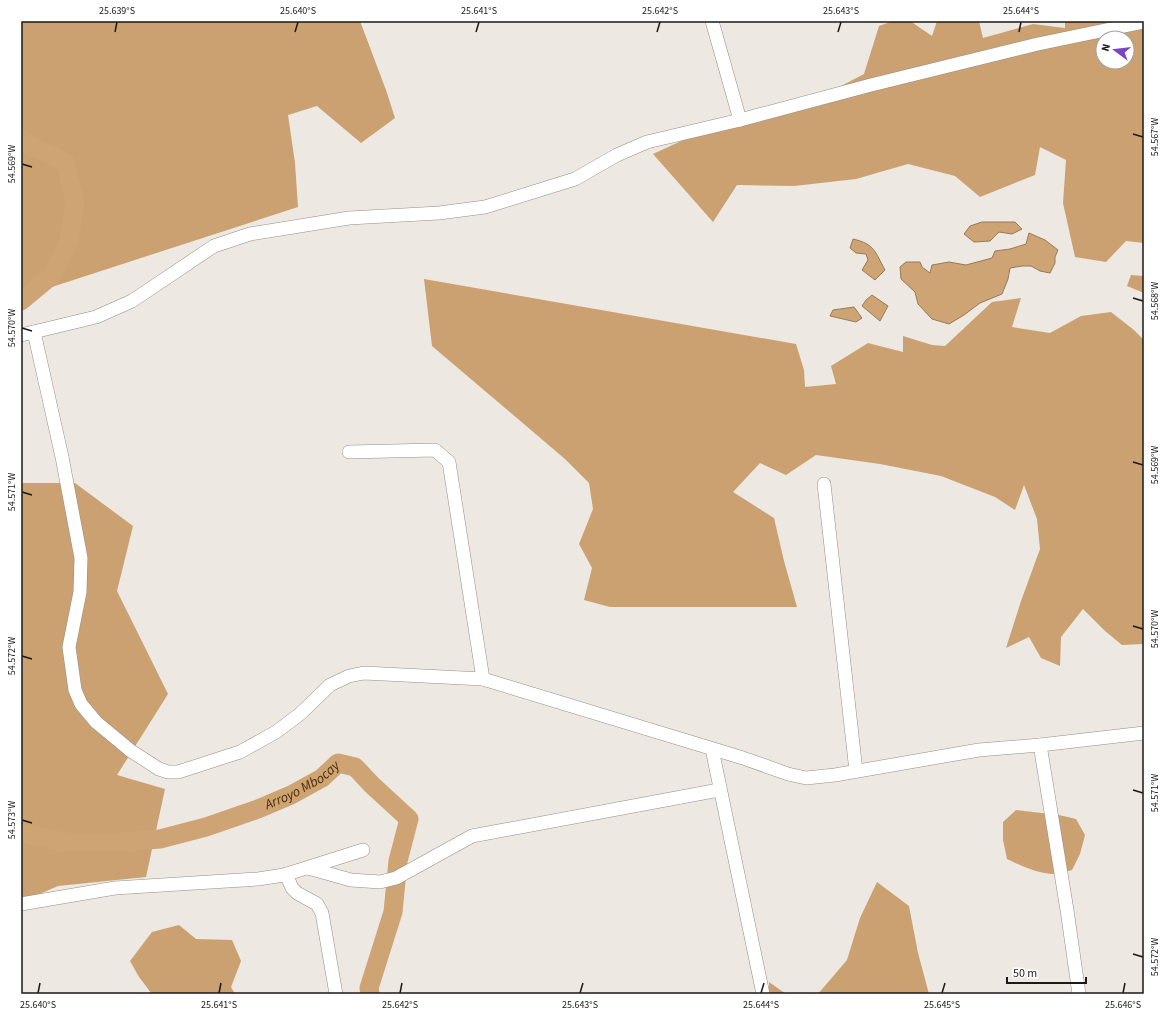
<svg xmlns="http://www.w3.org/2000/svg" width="1165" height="1015" viewBox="0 0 1165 1015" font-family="'Source Sans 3',sans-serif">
<rect width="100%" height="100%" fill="#ede8e1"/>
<g fill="#cba171" fill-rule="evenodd">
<polygon points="21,21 360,21 386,90 395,118 361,143 317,106 288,115 295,163 298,207 21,297"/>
<path d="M893,21H910L932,36L937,21H979L983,38L1033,24L1065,28V21H1144V243L1126,241L1106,262L1075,257L1063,203L1066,160L1040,147L1035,175L980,197L955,176L908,164L856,179L794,186L737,185L713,222L653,154L716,125L826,94L864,74L879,26ZM1103,38H1127V62H1103Z"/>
<polygon points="1131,275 1144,276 1144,293 1127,286"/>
<polygon points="424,279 796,344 804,370 805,387 836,384 831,366 868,343 903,352 903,336 932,345 945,346 992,302 1021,298 1012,327 1050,333 1081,316 1111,312 1134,330 1144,340 1144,644 1122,645 1105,631 1083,609 1061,637 1060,666 1041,658 1029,637 1006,648 1021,601 1040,549 1037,519 1024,485 1015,510 995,497 941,476 880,464 816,455 786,475 760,463 733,492 774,518 784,561 797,607 610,607 584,600 592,568 579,544 593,509 589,483 565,459 432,346"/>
<polygon points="21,483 75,483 133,526 117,591 168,694 117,775 165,789 146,877 58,886 21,902"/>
<path d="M1016,810L1059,815L1076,819L1085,835L1080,854L1072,870C1067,871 1061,874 1056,874C1041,875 1021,866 1007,859L1003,840V822Z"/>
<polygon points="877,882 909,906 918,953 929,994 818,994 847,960 860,918"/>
<polygon points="179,925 196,939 232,940 241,961 231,987 235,994 152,994 139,977 130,961 152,932"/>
<polygon points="769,982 786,994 769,994"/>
</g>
<g fill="#cea474" stroke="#987a58">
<polygon points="982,222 1015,222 1022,229 1012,234 999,232 990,241 974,242 964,234 970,226"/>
<polygon points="1029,233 1045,240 1058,250 1055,257 1055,263 1050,273 1040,271 1031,266 1022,266 1010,268 1008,279 1002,294 980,303 964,315 949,324 932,319 918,304 915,292 901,279 900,267 906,262 920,262 922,267 930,273 932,265 949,262 966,265 992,258 995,251 1010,249 1026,244"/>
<path d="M853,239C875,244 875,252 885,270L875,280L862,270L868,260L866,254L856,253L850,248Z"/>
<polygon points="872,295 888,306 880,321 862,306 866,300"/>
<polygon points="854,307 862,318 856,322 830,316 833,310"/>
</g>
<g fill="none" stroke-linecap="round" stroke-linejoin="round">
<g stroke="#cea474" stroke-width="19">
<polyline points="21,140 35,148 65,162 75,202 69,241 51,276 21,301"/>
<path id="s1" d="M21,833L65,842H121L160,839L206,827L258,809L291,795L322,778L338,763L355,767L372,785L409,819L398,861L393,912L369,988L370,994"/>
</g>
<defs>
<g id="minor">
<polyline points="712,21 740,120"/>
<polyline points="34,332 62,457 81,558 80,592 69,647 75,690 81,704 96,722 131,751 159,769 168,772 178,772 240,752 276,732 300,714 330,685 349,676 364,673 483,679 743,758 788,774 806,778 835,775 979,750 1040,745 1144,733"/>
<polyline points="21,335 96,317 132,301 214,246 250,234 349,218 439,213 485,207 575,179 617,155 647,142 740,120 871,85 1038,44 1144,22"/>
<polyline points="349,452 435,450 449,462 483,679"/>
<polyline points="824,484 856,771"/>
<polyline points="1040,745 1067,910 1079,994"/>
<polyline points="712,749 763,994"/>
<polyline points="308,868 351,880 380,882 396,878 472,836 719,790"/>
<polyline points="286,874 292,888 297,893 317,904 322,913 336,994"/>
<polyline points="21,904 115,888 258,879 284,875 363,850"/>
</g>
</defs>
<use href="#minor" stroke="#948f89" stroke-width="14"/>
<use href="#minor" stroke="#fff" stroke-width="13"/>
</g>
<path fill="none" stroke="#1b1917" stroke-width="1.5" d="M115,32L117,22M295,32L298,22M476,32L479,22M657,32L660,22M838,32L841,22M1019,32L1021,22M1133,134L1143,137M22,164L32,167M1133,298L1143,301M22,328L32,331M1133,462L1143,465M22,492L32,495M1133,626L1143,629M22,656L32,659M1133,790L1143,793M22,820L32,823M1133,954L1143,957M38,993L40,983M219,993L221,983M400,993L402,983M580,993L583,983M761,993L764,983M942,993L945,983M1123,993L1125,983"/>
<g text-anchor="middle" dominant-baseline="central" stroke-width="3" stroke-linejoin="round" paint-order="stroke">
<g font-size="14" font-style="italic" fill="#4a2d05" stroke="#fff">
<text stroke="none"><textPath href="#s1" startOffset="293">Arroyo Mbocay</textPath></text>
</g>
</g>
<rect width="1165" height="1015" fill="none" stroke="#ffffff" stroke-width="44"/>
<g transform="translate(1115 50) rotate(285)"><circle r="19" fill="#ffffff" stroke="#a4a3a2"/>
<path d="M0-3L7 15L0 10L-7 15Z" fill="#7a47be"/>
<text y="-6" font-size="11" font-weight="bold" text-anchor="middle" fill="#1b1917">N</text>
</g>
<path d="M1007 977v6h79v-6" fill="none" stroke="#1b1917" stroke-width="2"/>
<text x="1013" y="977" font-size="12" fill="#1b1917" stroke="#ffffff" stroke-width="3" paint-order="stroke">50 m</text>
<rect x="22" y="22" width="1121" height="971" fill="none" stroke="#1b1917" stroke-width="1.5"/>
<g font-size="10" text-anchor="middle" fill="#1b1917">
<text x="117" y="14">25.639°S</text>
<text x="298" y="14">25.640°S</text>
<text x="479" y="14">25.641°S</text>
<text x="660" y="14">25.642°S</text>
<text x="841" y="14">25.643°S</text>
<text x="1021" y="14">25.644°S</text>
<text transform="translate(1154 137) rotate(-90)" y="4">54.567°W</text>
<text transform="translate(11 164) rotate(-90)" y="4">54.569°W</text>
<text transform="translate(1154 301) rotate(-90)" y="4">54.568°W</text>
<text transform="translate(11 328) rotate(-90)" y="4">54.570°W</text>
<text transform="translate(1154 465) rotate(-90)" y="4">54.569°W</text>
<text transform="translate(11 492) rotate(-90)" y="4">54.571°W</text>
<text transform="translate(1154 629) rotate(-90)" y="4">54.570°W</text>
<text transform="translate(11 656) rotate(-90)" y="4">54.572°W</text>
<text transform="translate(1154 793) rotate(-90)" y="4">54.571°W</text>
<text transform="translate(11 820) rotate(-90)" y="4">54.573°W</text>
<text transform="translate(1154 957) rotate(-90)" y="4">54.572°W</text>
<text x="38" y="1008">25.640°S</text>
<text x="219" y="1008">25.641°S</text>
<text x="400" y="1008">25.642°S</text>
<text x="580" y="1008">25.643°S</text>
<text x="761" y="1008">25.644°S</text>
<text x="942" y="1008">25.645°S</text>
<text x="1123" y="1008">25.646°S</text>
</g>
</svg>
